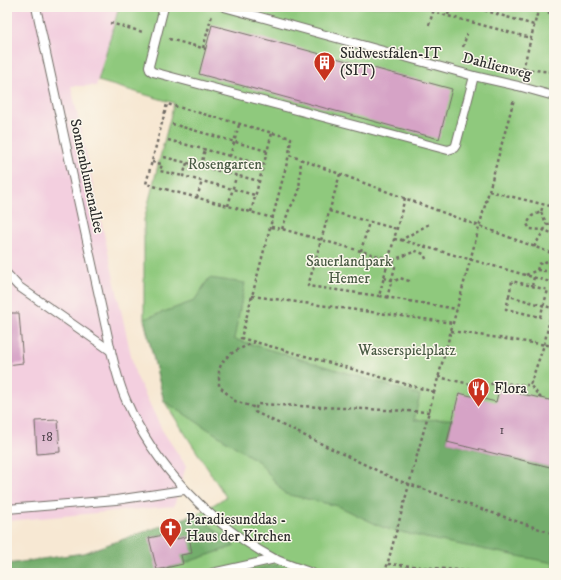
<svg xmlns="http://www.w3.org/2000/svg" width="561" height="580" viewBox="0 0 561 580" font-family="'IM FELL DW Pica',serif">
<rect width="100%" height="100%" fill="#fbf7ec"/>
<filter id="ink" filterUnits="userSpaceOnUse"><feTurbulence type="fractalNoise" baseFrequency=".025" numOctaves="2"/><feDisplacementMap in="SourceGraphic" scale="8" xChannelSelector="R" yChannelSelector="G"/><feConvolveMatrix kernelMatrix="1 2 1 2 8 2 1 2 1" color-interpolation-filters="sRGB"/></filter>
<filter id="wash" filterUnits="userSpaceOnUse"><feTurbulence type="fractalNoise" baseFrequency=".012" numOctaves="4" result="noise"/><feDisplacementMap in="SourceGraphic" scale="16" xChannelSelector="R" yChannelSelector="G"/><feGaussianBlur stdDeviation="0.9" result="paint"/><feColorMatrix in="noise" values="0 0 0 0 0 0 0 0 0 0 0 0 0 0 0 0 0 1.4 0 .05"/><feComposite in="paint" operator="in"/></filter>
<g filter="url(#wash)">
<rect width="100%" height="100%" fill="#f7e8d3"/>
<polygon fill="#f3cfdf" points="7,7 119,7 96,86 71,86 135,373 162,430 186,466 174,506 7,521"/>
<polygon fill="#8fc97d" stroke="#5d7a54" points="119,7 554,7 554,573 61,573 114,565 226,497 164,401 144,319 144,220 174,103 98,81"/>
<g fill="#73ad6c" stroke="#4f6c4c">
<polygon points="209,278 245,283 234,339 420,395 414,420 452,419 447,442 554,468 554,563 435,540 384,528 338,506 285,494 259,462 164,401 144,319 194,301"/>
<polygon points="196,514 235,546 155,573 7,573 7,564 83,553"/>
<polygon points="276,565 295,573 241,573"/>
</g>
<g id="blocks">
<g fill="#d6a3c6">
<polygon points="212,25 452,89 439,139 199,74"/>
<polygon points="7,313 19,313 23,363 7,365"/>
<polygon points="499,389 554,401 554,468 447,442 459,393 496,402"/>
<polygon points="58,420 60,452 37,454 35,421"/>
<polygon points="176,532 177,539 189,536 192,553 181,555 183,564 157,570 149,538"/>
</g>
</g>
</g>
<g filter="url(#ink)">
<use href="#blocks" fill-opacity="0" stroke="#726d66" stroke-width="1"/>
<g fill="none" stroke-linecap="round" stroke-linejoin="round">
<defs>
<g id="service">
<path d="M36,7L111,351C115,367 119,384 126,400C153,464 211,525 273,558C285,564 299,568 312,573"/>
<polyline points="164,7 149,66 150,70 153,72 448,150 454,148 456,145 474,76"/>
<polyline points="224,7 474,76 518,86 554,96"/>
<polyline points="7,274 18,286 111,351"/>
<polyline points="7,509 116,500 184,490"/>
<polyline points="212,573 275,559"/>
</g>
</defs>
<use href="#service" stroke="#726d66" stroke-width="10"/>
<g stroke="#726d66" stroke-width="2.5" stroke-dasharray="3 3" stroke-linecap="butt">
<polyline points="473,7 534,25"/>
<polyline points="537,7 554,15"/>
<polyline points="448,15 450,7"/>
<polyline points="110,23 143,32"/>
<polyline points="429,25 433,12 531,38"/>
<polyline points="169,39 206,49"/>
<polyline points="463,47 467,34"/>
<polyline points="203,48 212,15"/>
<polyline points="523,69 539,7"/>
<polyline points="521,73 523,69 554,72"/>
<polyline points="172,124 267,151"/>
<polyline points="239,125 230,156 263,165"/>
<polyline points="168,140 230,156"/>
<polyline points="164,157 259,181"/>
<polyline points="152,162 162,164 160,171 183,176"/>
<polyline points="187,163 183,176 255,195"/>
<polyline points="201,166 205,149"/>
<polyline points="340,174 308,286 379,296"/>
<polyline points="489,191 554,207"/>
<polyline points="197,198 202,181"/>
<polyline points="405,198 379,296 457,309"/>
<polyline points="228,206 241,159"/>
<polyline points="329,211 397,229"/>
<polyline points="251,212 272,133"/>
<polyline points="541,212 547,225 544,230 554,234"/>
<polyline points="273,218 146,184 167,104 291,138 289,155"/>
<polyline points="547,225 554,221"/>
<polyline points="271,227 282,229 393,260 416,251 424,254 427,261"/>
<polyline points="282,229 289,210 299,192 301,159"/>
<polyline points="394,239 401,240 431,223"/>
<polyline points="401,240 554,283"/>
<polyline points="534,247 544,230 530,229 527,224 532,216 541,212 543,205"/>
<polyline points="361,251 369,222"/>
<polyline points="537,270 554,272"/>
<polyline points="526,275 537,270 539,264 548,261"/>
<polyline points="384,278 395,281 400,278 409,281 409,284"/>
<polyline points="532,286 534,277"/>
<polyline points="252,296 453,323"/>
<path d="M509,296L506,309L540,317L548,290L512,281L509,296C523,300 538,304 552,308"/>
<polyline points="387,298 395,267 393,260"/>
<polyline points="451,331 554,346"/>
<path d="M255,342C242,348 222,354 219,371C219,375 219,381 219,386L235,401L256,408"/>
<polyline points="438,377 484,387 494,383 528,385"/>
<polyline points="434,392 241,338 289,155 554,254"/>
<polyline points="482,398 484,387"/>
<polyline points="541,398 530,385 544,345 554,302"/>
<polyline points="429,412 257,404 255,412 397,480 554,534"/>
<polyline points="388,564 491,573"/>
<polyline points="385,573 514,99"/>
</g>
<use href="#service" stroke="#fff" stroke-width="8"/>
</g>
</g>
<defs>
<symbol id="building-pin" viewBox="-11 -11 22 30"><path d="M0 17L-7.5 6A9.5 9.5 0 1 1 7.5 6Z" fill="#c8321e" stroke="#fbf7ec"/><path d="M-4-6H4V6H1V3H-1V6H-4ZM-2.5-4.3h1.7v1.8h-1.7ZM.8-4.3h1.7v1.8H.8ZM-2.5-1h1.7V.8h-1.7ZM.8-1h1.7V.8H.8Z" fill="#fff"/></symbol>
<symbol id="restaurant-pin" viewBox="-11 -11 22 30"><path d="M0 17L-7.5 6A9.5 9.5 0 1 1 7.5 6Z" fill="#c8321e" stroke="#fbf7ec"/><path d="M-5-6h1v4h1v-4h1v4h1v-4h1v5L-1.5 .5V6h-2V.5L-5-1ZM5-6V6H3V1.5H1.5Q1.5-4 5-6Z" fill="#fff"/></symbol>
<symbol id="church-pin" viewBox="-11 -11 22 30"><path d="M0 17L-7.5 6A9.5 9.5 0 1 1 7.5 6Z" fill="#c8321e" stroke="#fbf7ec"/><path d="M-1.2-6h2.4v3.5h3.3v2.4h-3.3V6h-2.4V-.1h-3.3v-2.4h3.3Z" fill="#fff"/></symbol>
</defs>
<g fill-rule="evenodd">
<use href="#building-pin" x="312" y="50" width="25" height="34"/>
<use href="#restaurant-pin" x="466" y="376" width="25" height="34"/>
<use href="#church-pin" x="158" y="516" width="25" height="34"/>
</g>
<g text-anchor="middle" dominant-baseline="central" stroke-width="3" stroke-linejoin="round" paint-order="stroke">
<g font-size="13" fill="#564952">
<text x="502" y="430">1</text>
<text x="47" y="437">18</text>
</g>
<g font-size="15" fill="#2b2b2b" stroke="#fbf7ec" text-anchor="start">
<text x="340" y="53">Südwestfalen-IT<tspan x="340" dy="17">(SIT)</tspan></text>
<text x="494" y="388">Flora</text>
<text x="186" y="519">Paradiesunddas -<tspan x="186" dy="17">Haus der Kirchen</tspan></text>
</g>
<g font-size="15" fill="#2b2b2b" stroke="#fbf7ec">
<text transform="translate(497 66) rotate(14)">Dahlienweg</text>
<text transform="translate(87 176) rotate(78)">Sonnenblumenallee</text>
</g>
<g font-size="15" fill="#495a44" stroke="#fbf7ec">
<text x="225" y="164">Rosengarten</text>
<text x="349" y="261">Sauerlandpark<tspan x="349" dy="17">Hemer</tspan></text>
<text x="407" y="350">Wasserspielplatz</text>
</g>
</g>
<rect width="561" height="580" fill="none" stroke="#fbf7ec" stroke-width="24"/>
</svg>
